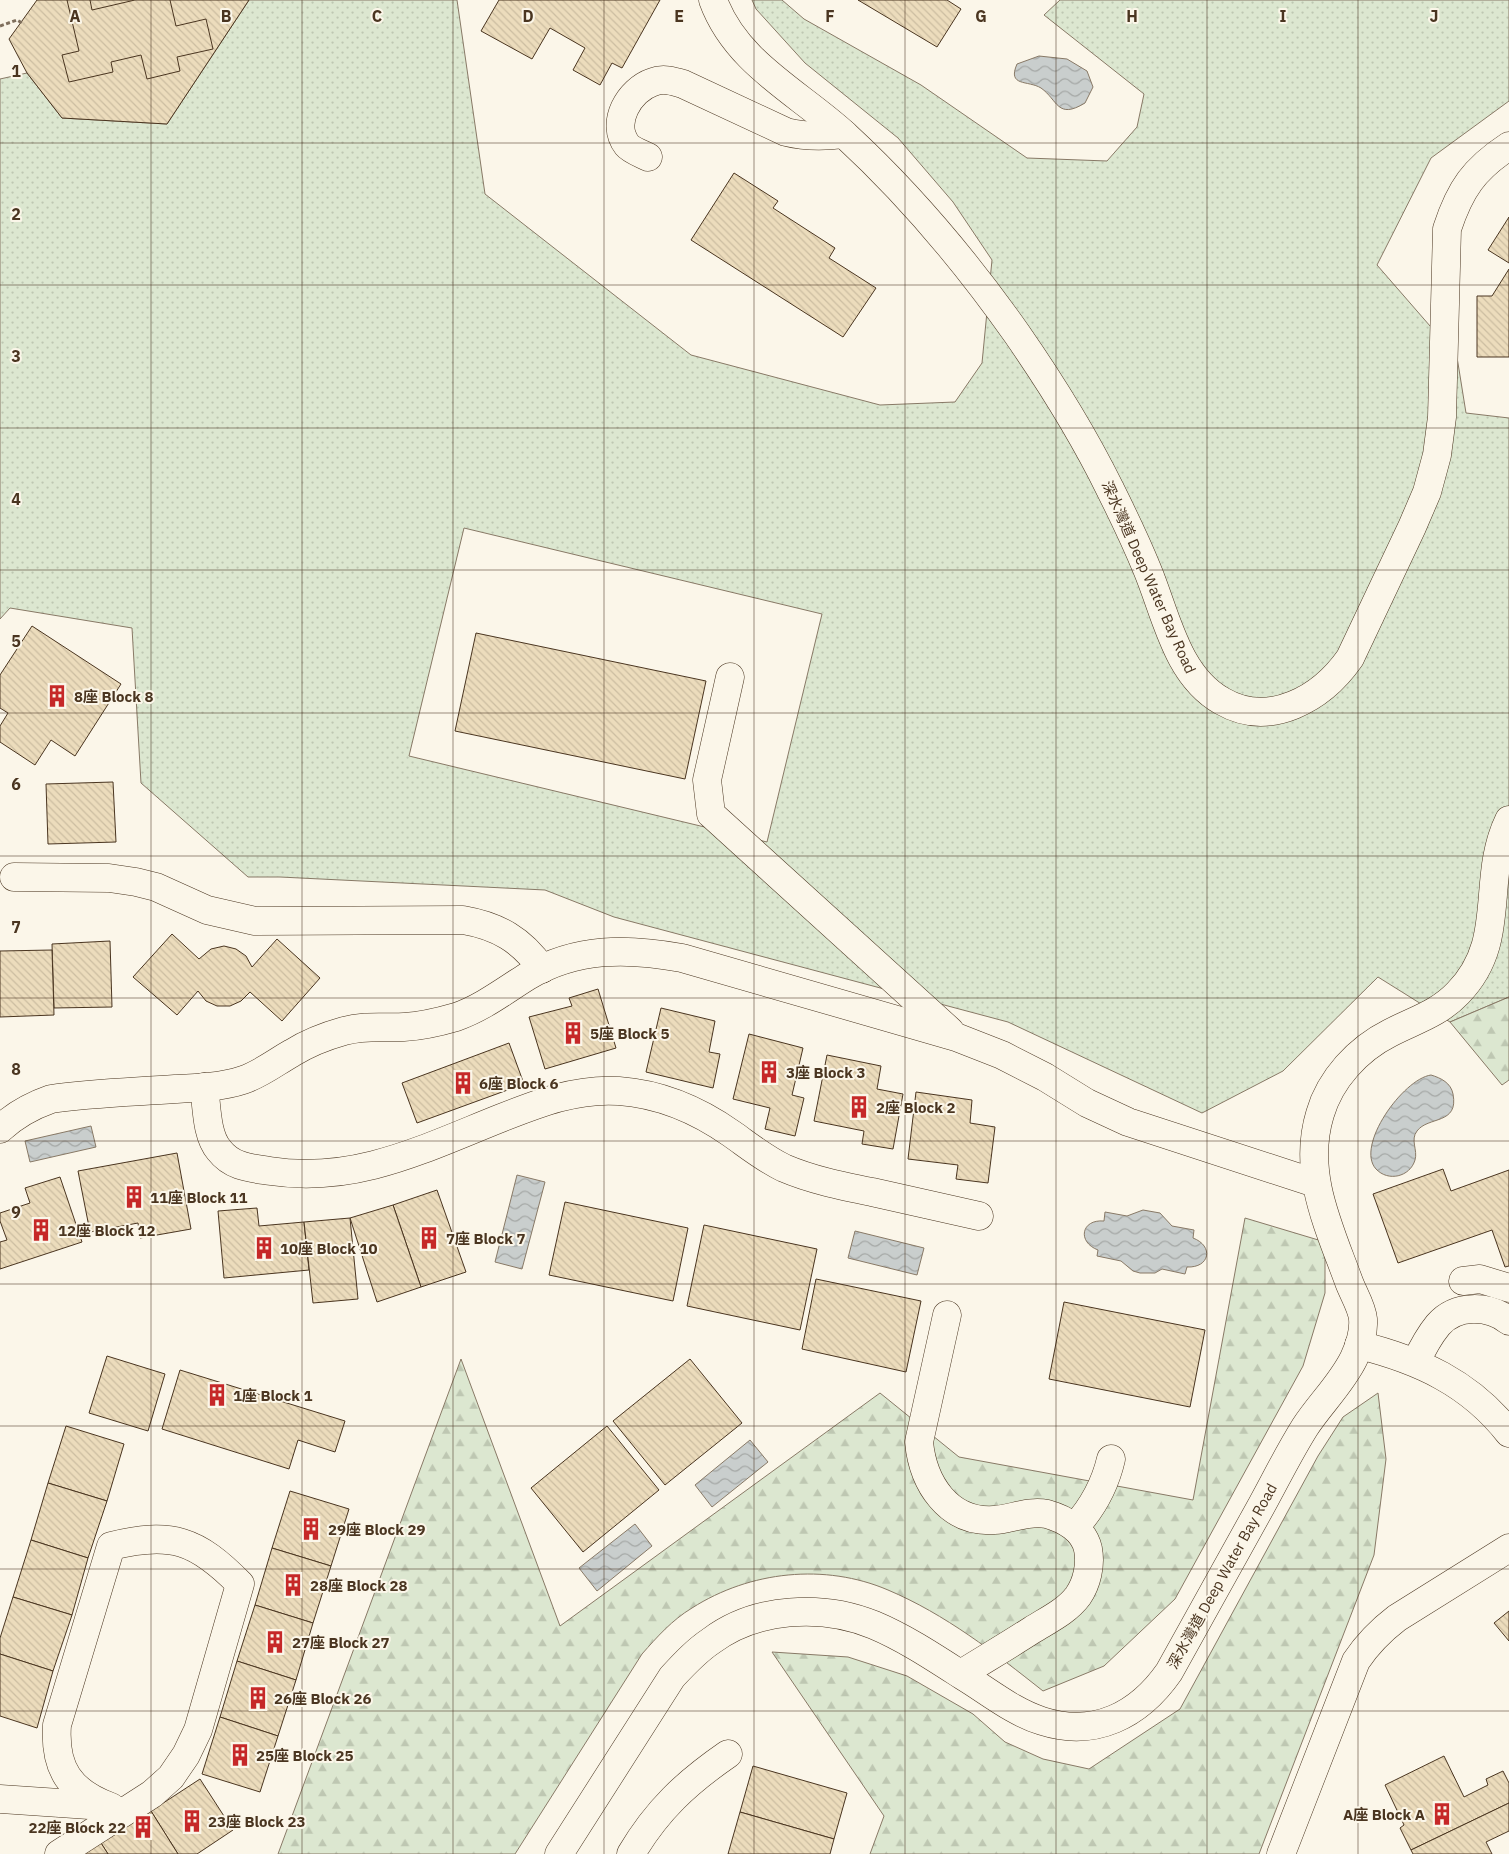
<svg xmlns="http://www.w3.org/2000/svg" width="1509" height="1854" viewBox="0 0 1509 1854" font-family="'IBM Plex Sans','Noto Sans TC',sans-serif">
<defs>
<pattern id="grass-dots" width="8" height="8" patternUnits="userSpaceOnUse" patternTransform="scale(1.25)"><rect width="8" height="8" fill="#dce7d0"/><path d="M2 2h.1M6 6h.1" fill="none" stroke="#bec7b2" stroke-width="1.8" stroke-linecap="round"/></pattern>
<pattern id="forest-firs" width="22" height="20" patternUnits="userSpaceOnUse" patternTransform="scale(1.25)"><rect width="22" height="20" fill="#dce7d0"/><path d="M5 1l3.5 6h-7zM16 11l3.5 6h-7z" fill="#bec7b2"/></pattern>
<pattern id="water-waves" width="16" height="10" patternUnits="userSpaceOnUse" patternTransform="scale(1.25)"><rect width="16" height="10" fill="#c9cecd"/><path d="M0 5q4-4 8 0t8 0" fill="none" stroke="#a5a8a6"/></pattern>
<pattern id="building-back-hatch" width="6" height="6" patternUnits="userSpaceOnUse" patternTransform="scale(1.25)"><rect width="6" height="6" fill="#ecdcbc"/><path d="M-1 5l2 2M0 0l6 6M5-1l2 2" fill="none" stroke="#ccbda1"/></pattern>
</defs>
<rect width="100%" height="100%" fill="#fbf6e9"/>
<path fill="url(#grass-dots)" stroke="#887966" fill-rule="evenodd" d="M249,0H457L485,194L691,355L880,405L955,402L982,363L992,260L953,202L898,138L805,63L756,9L752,0H782L804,19L921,85L1027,158L1107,161L1137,127L1144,94L1044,15L1060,0H1509V101L1431,158L1377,265L1457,357L1466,413L1509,418V997L1450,1022L1378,977L1283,1071L1202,1113L1008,1022L614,917L545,890L280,877H248L141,783L132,628L10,608L0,619V79L27,73L62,118L167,124ZM464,528L822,614L767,842L409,756Z"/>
<g fill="url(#forest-firs)" stroke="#887966">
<polygon points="1509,997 1509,1080 1502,1085 1450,1022"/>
<path d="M1245,1218L1325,1242V1293L1303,1366L1175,1599L1104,1666L1043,1691C995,1653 945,1614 888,1590C825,1563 750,1571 692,1608C672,1620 657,1637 642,1654L515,1854H278L461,1359L560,1626L880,1393L959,1457L1193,1500Z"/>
<polygon points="1378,1393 1386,1459 1374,1555 1259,1854 870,1854 884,1816 772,1652 848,1657 907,1676 973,1714 1005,1742 1043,1759 1089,1769 1180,1709 1318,1456 1343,1417"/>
</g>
<g fill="url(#water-waves)" stroke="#887966">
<path d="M1039,56L1067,59L1087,71L1093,87L1085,103C1057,120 1058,100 1041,88C1028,80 1007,87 1017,64Z"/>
<path d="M1431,1075C1441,1078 1451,1083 1453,1094C1459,1125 1428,1116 1417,1131C1410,1140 1418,1150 1415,1160C1410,1177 1388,1182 1376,1169C1355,1146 1403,1079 1431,1075Z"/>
<polygon points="91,1126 96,1147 30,1162 25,1141"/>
<polygon points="517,1175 545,1182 522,1269 495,1262"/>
<path d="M1143,1210L1160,1213L1172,1226L1194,1230L1193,1238C1214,1246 1210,1268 1187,1267L1185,1274L1162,1269L1155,1273H1140L1133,1271L1121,1261L1097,1256L1098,1250C1077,1242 1081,1219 1104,1221L1105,1212L1127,1216Z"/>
<polygon points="855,1231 924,1248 917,1275 848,1258"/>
<polygon points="750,1440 768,1462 712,1507 695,1485"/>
<polygon points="635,1524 652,1546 597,1591 579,1568"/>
</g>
<g fill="url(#building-back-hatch)" stroke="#4a3520">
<polygon points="37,0 249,0 167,124 62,118 27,73 9,39"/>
<polygon points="67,0 90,0 92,10 135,0 170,0 176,26 206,19 213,49 177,57 180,71 147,79 141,55 111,62 113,72 69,82 62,55 79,51"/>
<polygon points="499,0 660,0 622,68 612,63 600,85 573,70 585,48 550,28 532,59 481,31"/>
<polygon points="858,0 947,0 961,9 937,47"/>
<polygon points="734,173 778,201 773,208 835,248 829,258 876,288 843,337 691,240"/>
<polygon points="1509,217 1509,263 1488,250"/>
<polygon points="1509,269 1509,357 1477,357 1477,296 1492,296"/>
<polygon points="32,626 121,684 75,756 51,740 35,765 0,742 0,726 8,713 0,708 0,675"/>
<polygon points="476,633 706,681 685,779 455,731"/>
<polygon points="113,782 116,842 48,844 46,784"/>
<polygon points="172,934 199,959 211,949 224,946 236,949 246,956 252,967 277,939 320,978 282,1021 250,992 241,1001 230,1006 217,1006 206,1001 198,991 177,1015 133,977"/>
<polygon points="110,941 112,1007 54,1008 52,944"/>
<polygon points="52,950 54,1015 0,1017 0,951"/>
<polygon points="598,989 616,1048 545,1069 529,1017 572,1006 569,998"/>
<polygon points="661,1008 715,1021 709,1052 720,1054 713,1088 646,1072"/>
<polygon points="749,1034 803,1048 792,1095 804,1098 795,1136 765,1129 770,1108 733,1099"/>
<polygon points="509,1043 524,1084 417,1123 402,1083"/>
<polygon points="827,1055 881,1066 877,1089 903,1094 893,1149 862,1144 864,1131 814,1121"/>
<polygon points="916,1092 972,1100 970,1123 995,1127 988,1183 956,1179 958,1165 908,1159"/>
<polygon points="177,1153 191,1229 140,1238 138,1223 90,1232 78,1171"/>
<polygon points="1443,1169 1451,1191 1509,1170 1509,1266 1505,1267 1492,1230 1398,1263 1373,1194"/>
<polygon points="60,1177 82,1242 0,1269 0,1242 7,1240 0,1221 0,1213 30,1203 25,1188"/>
<polygon points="437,1190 466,1272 421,1287 393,1205"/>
<polygon points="565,1202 688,1228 673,1301 549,1275"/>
<polygon points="393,1205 421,1287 377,1302 350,1218"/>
<polygon points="257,1208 259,1226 304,1222 309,1270 224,1278 218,1211"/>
<polygon points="350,1218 358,1299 313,1303 304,1222"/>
<polygon points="704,1225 817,1249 800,1330 687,1306"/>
<polygon points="816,1279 921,1301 906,1372 802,1349"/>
<polygon points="1064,1302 1205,1330 1190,1407 1049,1379"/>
<polygon points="107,1356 165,1374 148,1431 89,1413"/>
<polygon points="690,1359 742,1423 665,1485 613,1421"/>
<polygon points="180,1370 345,1421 335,1452 298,1440 289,1469 162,1429"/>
<polygon points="66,1426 124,1444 107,1501 48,1483"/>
<polygon points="607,1426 659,1490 583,1552 531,1488"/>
<polygon points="48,1483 107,1501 88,1558 31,1540"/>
<polygon points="290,1491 349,1509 331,1566 272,1548"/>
<polygon points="31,1540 88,1558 72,1615 13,1597"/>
<polygon points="272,1548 331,1566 313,1623 255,1605"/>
<polygon points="13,1597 72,1615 53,1671 0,1654 0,1638"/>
<polygon points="255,1605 313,1623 296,1680 237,1661"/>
<polygon points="1509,1611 1509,1641 1494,1623"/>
<polygon points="0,1654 53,1671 37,1728 0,1716"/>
<polygon points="237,1661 296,1680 278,1736 220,1717"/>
<polygon points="220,1717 278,1736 260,1792 202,1774"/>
<polygon points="1444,1756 1464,1797 1488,1785 1486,1779 1503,1771 1509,1783 1509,1803 1411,1850 1400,1828 1404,1825 1385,1785"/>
<polygon points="753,1766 847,1793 834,1839 740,1812"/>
<polygon points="200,1779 233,1830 197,1854 178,1854 151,1811"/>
<polygon points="1509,1803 1509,1831 1486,1842 1492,1854 1413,1854 1411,1850"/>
<polygon points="151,1811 178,1854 108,1854 101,1843"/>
<polygon points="740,1812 834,1839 830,1854 728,1854"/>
<polygon points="101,1843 108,1854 83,1854"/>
</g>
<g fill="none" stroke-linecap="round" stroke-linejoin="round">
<defs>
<g id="minor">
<path d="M713,0C736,63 798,92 845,135C909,194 967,263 1017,334C1051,383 1084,436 1110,489C1123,515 1136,542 1147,569C1166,614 1176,675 1222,701C1270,729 1322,698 1350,658L1412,527L1427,492L1437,455L1442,417L1447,229C1460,189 1474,169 1509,146"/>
<path d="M648,157C642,154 631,150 627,145C610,123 629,90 653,82C663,78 673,81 683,84L786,132C806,137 823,137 844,134"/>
<polyline points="730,677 707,780 711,814 950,1031"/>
<path d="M14,877L109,878L136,882L156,887L207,910L255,921L463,920C498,926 522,940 542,969"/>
<path d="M204,1087C207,1106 206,1135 219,1150C232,1167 250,1168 270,1171C355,1184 423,1149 501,1118C539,1103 577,1088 619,1091C661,1094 698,1110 732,1134C749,1146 765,1159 784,1168C812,1180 842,1186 872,1192C908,1200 943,1208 979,1216"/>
<path d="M0,1129C16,1114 31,1106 51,1099C92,1093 134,1092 175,1089C197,1088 222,1087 243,1080C261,1074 276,1062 292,1053C308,1043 326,1036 344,1031C365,1025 383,1028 404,1027C422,1026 439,1022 456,1017C482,1008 504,991 528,976C577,947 628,948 682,958L956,1037L1002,1055L1045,1077L1087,1103L1128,1122L1315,1183"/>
<polyline points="1463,1281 1480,1279 1509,1288"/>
<path d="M947,1315L919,1442C923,1483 948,1523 994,1520C1012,1519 1029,1510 1047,1514C1065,1519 1084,1530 1088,1549C1091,1565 1087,1583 1078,1596C1067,1611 1048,1620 1032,1630C1009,1645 985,1659 961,1674"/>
<path d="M1359,1345C1419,1360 1470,1383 1509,1433"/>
<path d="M1416,1362C1422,1349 1429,1336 1438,1325C1456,1304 1489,1305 1509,1321"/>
<path d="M1075,1527C1093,1507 1105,1485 1111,1459"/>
<polyline points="0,1799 104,1806"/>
<path d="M59,1854L152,1794L171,1777L186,1755L198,1730L240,1584C197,1540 171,1531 111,1546L57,1725C54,1769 70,1792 111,1807"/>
<path d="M559,1854L672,1677C684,1664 696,1651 711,1641C756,1607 823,1604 874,1625C905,1638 935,1658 963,1676C988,1691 1013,1712 1042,1721C1095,1738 1139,1715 1169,1672C1199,1618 1229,1564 1259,1510C1274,1483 1288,1454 1305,1427C1320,1404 1342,1383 1354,1358C1359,1347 1364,1331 1363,1319C1362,1307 1353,1293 1349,1282C1329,1227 1302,1173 1320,1114C1330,1079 1358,1049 1390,1033C1415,1020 1438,1014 1458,993C1509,941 1480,880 1509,820"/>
<path d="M631,1854C657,1810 686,1783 728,1754"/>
<path d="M1281,1854L1356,1661C1368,1643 1380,1631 1397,1618L1509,1548"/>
</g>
</defs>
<use href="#minor" stroke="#4a3520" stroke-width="29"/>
<polyline stroke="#7f6f5c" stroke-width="3" stroke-dasharray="4 2.5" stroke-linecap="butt" points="0,26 17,20 24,24"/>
<use href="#minor" stroke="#fbf6e9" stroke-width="28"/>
</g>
<path fill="none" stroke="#4a3520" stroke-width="1" stroke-opacity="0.55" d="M151,0V1854M302,0V1854M453,0V1854M604,0V1854M754,0V1854M905,0V1854M1056,0V1854M1207,0V1854M1358,0V1854M0,143H1509M0,285H1509M0,428H1509M0,570H1509M0,713H1509M0,856H1509M0,998H1509M0,1141H1509M0,1284H1509M0,1426H1509M0,1569H1509M0,1711H1509"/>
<defs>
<symbol id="building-bare" viewBox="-9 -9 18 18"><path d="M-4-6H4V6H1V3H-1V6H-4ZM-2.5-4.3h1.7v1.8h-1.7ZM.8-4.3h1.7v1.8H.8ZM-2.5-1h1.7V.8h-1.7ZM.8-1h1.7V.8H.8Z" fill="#c62828" stroke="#fbf6e9" stroke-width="2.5" paint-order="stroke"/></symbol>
</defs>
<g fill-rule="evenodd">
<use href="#building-bare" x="41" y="680" width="32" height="32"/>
<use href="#building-bare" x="557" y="1017" width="32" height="32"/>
<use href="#building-bare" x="753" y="1056" width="32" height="32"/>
<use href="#building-bare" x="447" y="1067" width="32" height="32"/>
<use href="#building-bare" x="843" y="1091" width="32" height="32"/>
<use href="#building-bare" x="118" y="1181" width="32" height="32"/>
<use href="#building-bare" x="25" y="1214" width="32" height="32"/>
<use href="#building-bare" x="413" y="1222" width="32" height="32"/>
<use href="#building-bare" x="248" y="1232" width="32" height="32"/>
<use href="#building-bare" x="201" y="1379" width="32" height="32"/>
<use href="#building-bare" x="295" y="1513" width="32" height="32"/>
<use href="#building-bare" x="277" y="1569" width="32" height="32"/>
<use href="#building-bare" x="259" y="1626" width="32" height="32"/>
<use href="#building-bare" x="242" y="1682" width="32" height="32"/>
<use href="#building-bare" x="224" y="1739" width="32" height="32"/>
<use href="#building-bare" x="1426" y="1798" width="32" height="32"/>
<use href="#building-bare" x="176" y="1805" width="32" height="32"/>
<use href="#building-bare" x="127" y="1811" width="32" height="32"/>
</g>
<g text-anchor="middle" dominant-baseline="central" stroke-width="4" stroke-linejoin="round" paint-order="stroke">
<g font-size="15" fill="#4a3520" stroke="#fbf6e9">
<text transform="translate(1149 577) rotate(66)">深水灣道 Deep Water Bay Road</text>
<text transform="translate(1222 1576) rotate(-61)">深水灣道 Deep Water Bay Road</text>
</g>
<g font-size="15" font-weight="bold" fill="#4a3520" stroke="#fbf6e9" text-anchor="start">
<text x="74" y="696">8座 Block 8</text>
<text x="590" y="1033">5座 Block 5</text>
<text x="786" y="1072">3座 Block 3</text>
<text x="479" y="1083">6座 Block 6</text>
<text x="876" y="1107">2座 Block 2</text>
<text x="150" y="1197">11座 Block 11</text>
<text x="58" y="1230">12座 Block 12</text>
<text x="446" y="1238">7座 Block 7</text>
<text x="280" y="1248">10座 Block 10</text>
<text x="233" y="1395">1座 Block 1</text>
<text x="328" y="1529">29座 Block 29</text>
<text x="310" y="1585">28座 Block 28</text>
<text x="292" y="1642">27座 Block 27</text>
<text x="274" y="1698">26座 Block 26</text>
<text x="256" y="1755">25座 Block 25</text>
<text x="1425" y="1814" text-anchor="end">A座 Block A</text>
<text x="208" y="1821">23座 Block 23</text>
<text x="126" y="1827" text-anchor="end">22座 Block 22</text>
</g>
</g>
<g font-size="16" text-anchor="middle" font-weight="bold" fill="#4a3520" stroke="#fbf6e9" stroke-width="4" stroke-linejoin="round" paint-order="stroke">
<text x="75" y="22">A</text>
<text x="226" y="22">B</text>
<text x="377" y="22">C</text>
<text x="528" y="22">D</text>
<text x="679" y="22">E</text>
<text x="830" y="22">F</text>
<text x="981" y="22">G</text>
<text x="1132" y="22">H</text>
<text x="1283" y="22">I</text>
<text x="1434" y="22">J</text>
<text x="16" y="77">1</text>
<text x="16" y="220">2</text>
<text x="16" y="362">3</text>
<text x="16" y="505">4</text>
<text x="16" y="647">5</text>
<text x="16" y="790">6</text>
<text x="16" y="933">7</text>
<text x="16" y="1075">8</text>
<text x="16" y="1218">9</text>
</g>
</svg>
